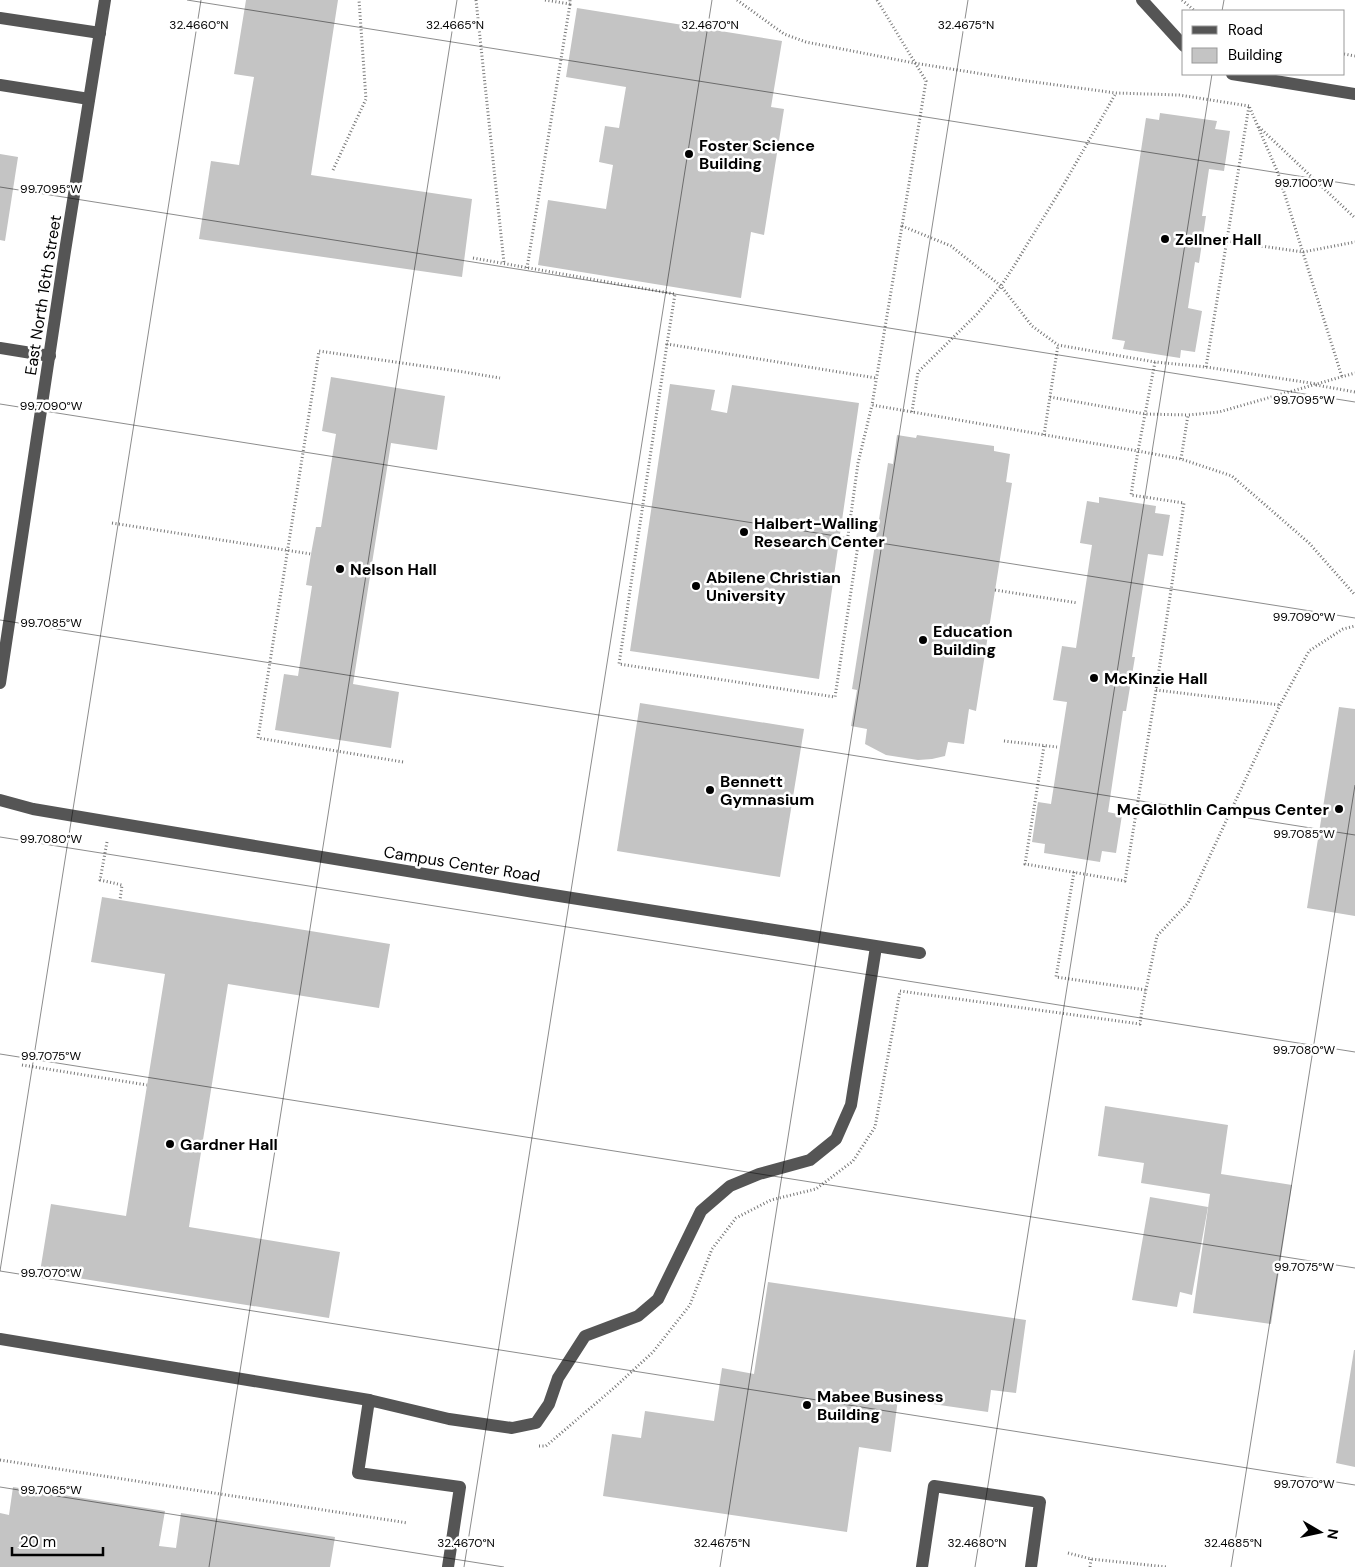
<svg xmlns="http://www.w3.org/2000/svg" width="1355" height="1567" viewBox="0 0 1355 1567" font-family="'DM Sans',sans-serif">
<rect width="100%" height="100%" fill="#fff"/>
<g fill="#c4c4c4">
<polygon points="246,0 338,0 311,175 472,199 462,277 199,239 211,161 239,165 254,77 234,74"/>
<polygon points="577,8 782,41 771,107 784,109 764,235 751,232 741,298 538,265 548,200 606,209 613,165 599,162 605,126 619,128 626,87 566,77"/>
<polygon points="1160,113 1217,121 1215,129 1230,131 1224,171 1209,169 1202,216 1206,216 1199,263 1195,262 1188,308 1202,311 1195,352 1181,350 1180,358 1123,349 1125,341 1112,339 1146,118 1159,120"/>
<polygon points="0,154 18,157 5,241 0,240"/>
<polygon points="331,377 445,396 437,450 391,443 353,684 399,692 391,748 275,730 284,674 298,676 312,586 306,585 311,554 316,527 321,527 336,434 322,431"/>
<polygon points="670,384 715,390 711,410 727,413 732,385 859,403 819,679 630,651"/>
<polygon points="897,435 916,438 917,435 994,446 994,451 1010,454 1006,482 1012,483 976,711 969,709 964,744 948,742 945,756 932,759 918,760 886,755 865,744 867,729 851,726 857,690 852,689 888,463 893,464"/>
<polygon points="1099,497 1156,506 1155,513 1170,515 1163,556 1148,554 1132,657 1135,657 1126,711 1123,711 1108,812 1122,815 1116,853 1102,851 1100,862 1044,853 1045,844 1032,842 1038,802 1051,804 1067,702 1053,700 1062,646 1076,648 1092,545 1080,543 1087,501 1099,503"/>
<polygon points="640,703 804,729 780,877 617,851"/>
<polygon points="1339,707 1355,709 1355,916 1307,908"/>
<polygon points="102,897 390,944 379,1008 228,984 189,1227 340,1252 329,1318 40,1272 51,1204 126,1216 165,974 91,962"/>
<polygon points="1105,1106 1228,1125 1221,1174 1292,1185 1271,1324 1193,1313 1210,1194 1141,1183 1144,1163 1098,1156"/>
<polygon points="1150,1197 1208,1207 1192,1295 1180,1292 1177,1307 1132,1300"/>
<polygon points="768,1282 1026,1320 1016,1393 991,1390 988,1412 898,1399 891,1452 859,1447 847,1532 603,1496 612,1434 641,1438 645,1411 714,1421 722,1368 754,1374"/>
<polygon points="1354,1350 1355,1350 1355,1467 1336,1463"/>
<polygon points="13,1487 165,1511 159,1546 176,1548 181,1513 335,1537 330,1567 0,1567 0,1513 9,1515"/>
</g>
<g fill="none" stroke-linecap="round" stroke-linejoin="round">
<g stroke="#777" stroke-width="3" stroke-dasharray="1 2.5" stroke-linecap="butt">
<polyline points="476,0 504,263"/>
<polyline points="545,0 570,4 570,0"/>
<polyline points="737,0 784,34 806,42 914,63 1020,80 1116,93 1179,95 1249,106"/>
<polyline points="877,0 926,81 902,226 951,246 1001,286 1032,326 1058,345 1155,362 1206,367 1317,384"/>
<polyline points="1182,0 1195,11"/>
<polyline points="1344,54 1355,56"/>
<polyline points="1259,127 1355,218"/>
<polyline points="333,170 366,99 359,0"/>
<polyline points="902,226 872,405 1138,451 1181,459 1232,476 1309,543 1355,595"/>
<polyline points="1227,241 1303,252 1355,242"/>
<polyline points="473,258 675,294 667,344 876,378"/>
<polyline points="527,268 570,4"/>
<polyline points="667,344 619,664 835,697 858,545 847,543 858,463 872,405"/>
<polyline points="1206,367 1249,106 1278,173 1342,377"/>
<polyline points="1316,385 1355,392"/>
<polyline points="1050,397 1145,414 1188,415"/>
<polyline points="912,412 918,372 977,314 1001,286 1014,266 1064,184 1116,93"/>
<polyline points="1044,435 1058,345"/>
<polyline points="1181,459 1188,415 1219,412 1355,373"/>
<polyline points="112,523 311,554"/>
<polyline points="995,590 1078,603"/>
<polyline points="1156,690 1280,705"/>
<polyline points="1004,741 1057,747"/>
<polyline points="1044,746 1025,864 1125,881 1156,690 1184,503 1131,495 1138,451 1155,362"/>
<polyline points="403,762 258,738 319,351 464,372 500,378"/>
<polyline points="107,842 100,880 122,885 120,900"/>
<polyline points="1074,872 1056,977 1146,990"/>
<polyline points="22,1065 147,1085"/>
<polyline points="539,1446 546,1446 615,1387 653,1352 690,1305 712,1249 736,1218 771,1200 816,1189 853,1161 875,1127 900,991 1140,1024 1142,1009 1157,936 1188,903 1280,705 1309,651 1343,629 1355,626"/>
<polyline points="0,1460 408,1523"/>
<polyline points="1068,1553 1091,1559 1167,1567"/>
<polyline points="1090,1567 1091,1559"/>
</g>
<g stroke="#555" stroke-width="12">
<polyline points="1142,0 1184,46"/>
<polyline points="0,18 100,33"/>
<polyline points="1232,74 1355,94"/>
<polyline points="0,85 89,99"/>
<polyline points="0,348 50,356"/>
<polyline points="0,683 65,251 105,0"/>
<polyline points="0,800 33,809 110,822 534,892 920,953"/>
<polyline points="0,1339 369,1400"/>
<polyline points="448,1567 460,1487 358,1473 369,1400 449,1419 512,1428 536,1423 549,1404 558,1378 585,1336 638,1316 658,1299 701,1211 730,1186 759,1174 810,1160 836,1139 851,1105 876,947"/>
<polyline points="922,1567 934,1486 1040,1502 1031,1567"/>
</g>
</g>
<path fill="none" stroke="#000" stroke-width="1" stroke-opacity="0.45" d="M187,0L1355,185M1222,11L1224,0M0,187L1355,402M0,404L1355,618M0,620L1355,835M0,837L1355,1052M0,1054L1355,1268M0,1271L1355,1485M0,1271L201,0M0,1487L504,1567M209,1567L457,0M464,1567L712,0M720,1567L968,0M975,1567L1212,74M1231,1567L1355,785"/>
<g fill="#000" stroke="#fff" stroke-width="2">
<circle cx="689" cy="154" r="5"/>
<circle cx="1165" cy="239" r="5"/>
<circle cx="744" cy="532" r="5"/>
<circle cx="340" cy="569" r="5"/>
<circle cx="696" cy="586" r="5"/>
<circle cx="923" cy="640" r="5"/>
<circle cx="1094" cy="678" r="5"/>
<circle cx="710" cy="790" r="5"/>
<circle cx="1339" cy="809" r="5"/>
<circle cx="170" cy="1144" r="5"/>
<circle cx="807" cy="1405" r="5"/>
</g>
<g text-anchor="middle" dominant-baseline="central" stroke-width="5" stroke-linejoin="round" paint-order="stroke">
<g font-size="16" font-weight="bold" fill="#000" stroke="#fff" text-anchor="start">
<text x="699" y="145">Foster Science<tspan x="699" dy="18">Building</tspan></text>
<text x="1175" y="239">Zellner Hall</text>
<text x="754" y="523">Halbert-Walling<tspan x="754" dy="18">Research Center</tspan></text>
<text x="350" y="569">Nelson Hall</text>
<text x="706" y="577">Abilene Christian<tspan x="706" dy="18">University</tspan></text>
<text x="933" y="631">Education<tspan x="933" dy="18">Building</tspan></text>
<text x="1104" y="678">McKinzie Hall</text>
<text x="720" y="781">Bennett<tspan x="720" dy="18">Gymnasium</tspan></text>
<text x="1329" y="809" text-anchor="end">McGlothlin Campus Center</text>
<text x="180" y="1144">Gardner Hall</text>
<text x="817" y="1396">Mabee Business<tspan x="817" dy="18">Building</tspan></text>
</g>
<g font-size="16" fill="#000" stroke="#fff">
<text transform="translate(43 295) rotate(-81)">East North 16th Street</text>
<text transform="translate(462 864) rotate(9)">Campus Center Road</text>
</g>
</g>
<g font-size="12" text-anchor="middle" fill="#000" stroke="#fff" stroke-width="5" stroke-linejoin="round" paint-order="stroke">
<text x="199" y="29">32.4660°N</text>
<text x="455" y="29">32.4665°N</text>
<text x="710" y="29">32.4670°N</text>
<text x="966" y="29">32.4675°N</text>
<text x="1304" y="187">99.7100°W</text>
<text x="51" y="193">99.7095°W</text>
<text x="1304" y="404">99.7095°W</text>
<text x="51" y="410">99.7090°W</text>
<text x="1304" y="621">99.7090°W</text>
<text x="51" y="627">99.7085°W</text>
<text x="1304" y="838">99.7085°W</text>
<text x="51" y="843">99.7080°W</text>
<text x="1304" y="1054">99.7080°W</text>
<text x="51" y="1060">99.7075°W</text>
<text x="1304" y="1271">99.7075°W</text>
<text x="51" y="1277">99.7070°W</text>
<text x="1304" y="1488">99.7070°W</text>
<text x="51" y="1494">99.7065°W</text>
<text x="466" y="1547">32.4670°N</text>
<text x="722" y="1547">32.4675°N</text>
<text x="977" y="1547">32.4680°N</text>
<text x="1233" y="1547">32.4685°N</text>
</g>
<rect x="1182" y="10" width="162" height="65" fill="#ffffff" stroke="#999999"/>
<rect x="1192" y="26" width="25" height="8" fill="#555555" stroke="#999999"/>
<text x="1228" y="35" font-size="15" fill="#000000">Road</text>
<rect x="1192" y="48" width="25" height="15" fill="#c4c4c4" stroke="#999999"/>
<text x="1228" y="60" font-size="15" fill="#000000">Building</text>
<g transform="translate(1320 1532) rotate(99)" stroke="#ffffff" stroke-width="4" paint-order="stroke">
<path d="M0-4L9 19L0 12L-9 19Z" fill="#000000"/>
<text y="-8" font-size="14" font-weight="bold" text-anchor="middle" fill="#000000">N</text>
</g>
<path d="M12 1547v8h91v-8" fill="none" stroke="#000000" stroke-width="2.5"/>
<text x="20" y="1547" font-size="15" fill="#000000" stroke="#ffffff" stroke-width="4" paint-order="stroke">20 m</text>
</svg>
